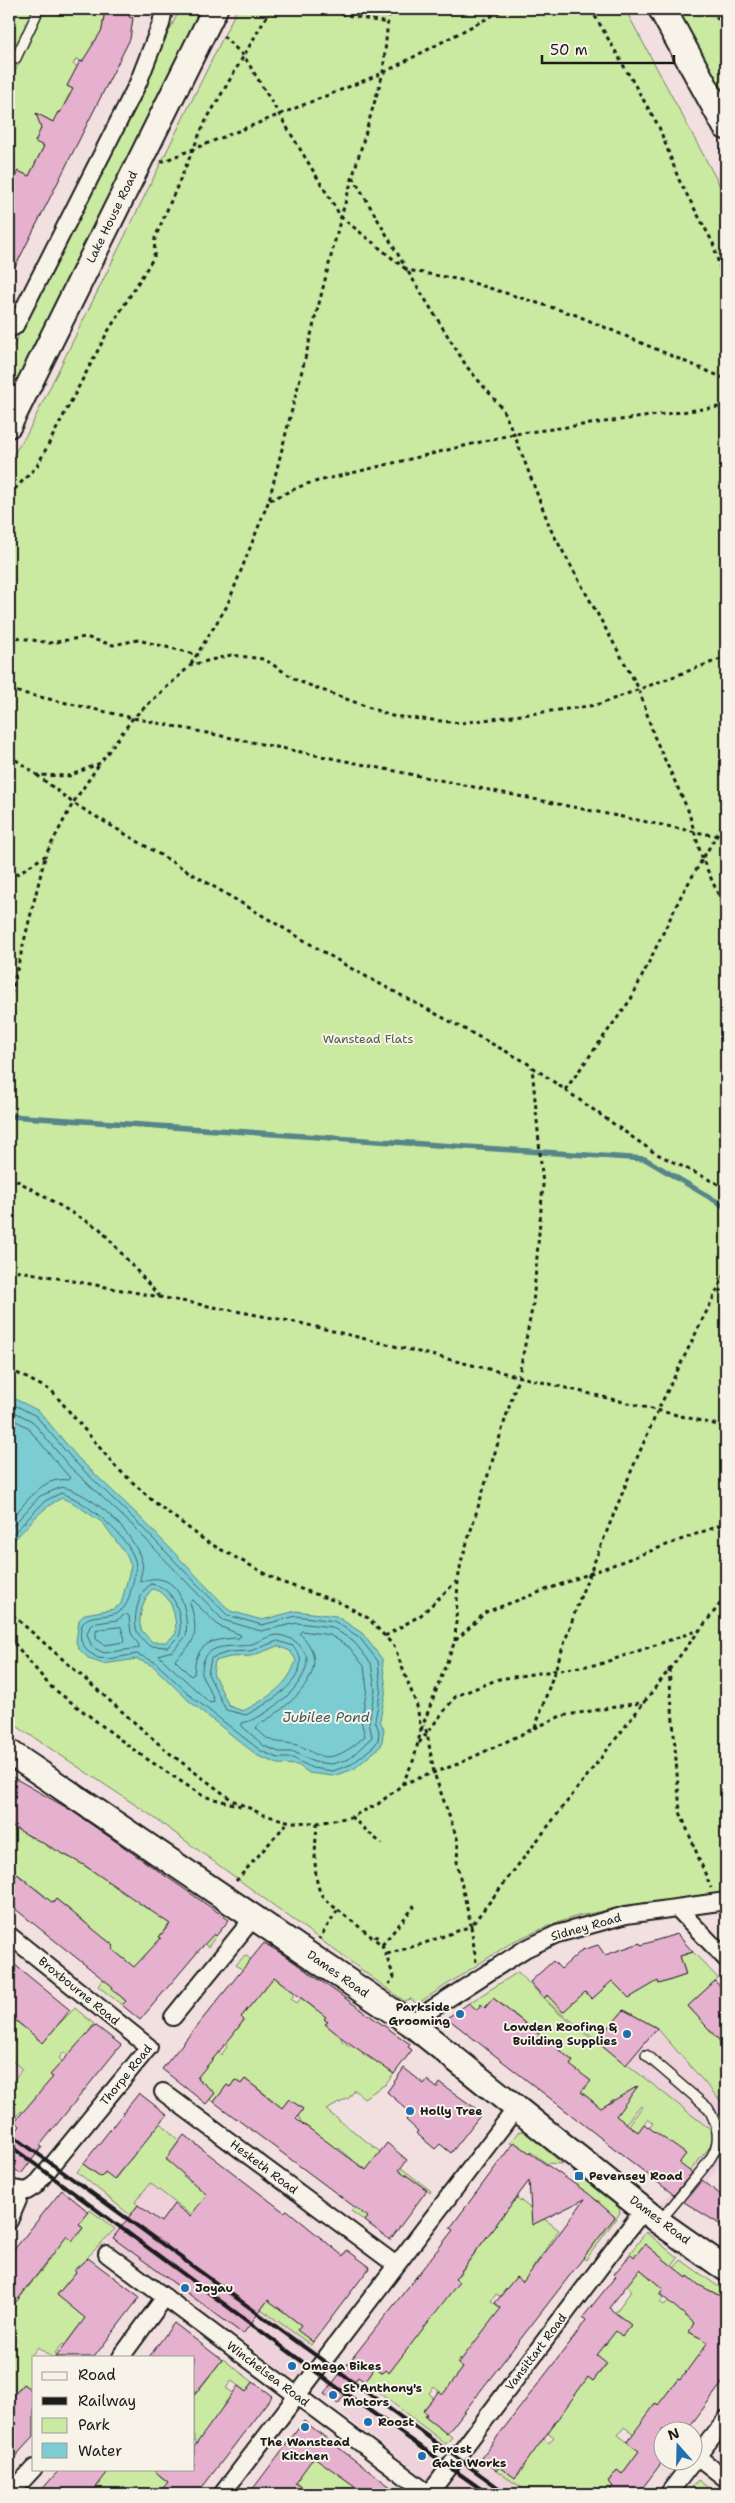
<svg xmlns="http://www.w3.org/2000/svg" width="735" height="2503" viewBox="0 0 735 2503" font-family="'Shantell Sans',sans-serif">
<rect width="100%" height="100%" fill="#f2dfe0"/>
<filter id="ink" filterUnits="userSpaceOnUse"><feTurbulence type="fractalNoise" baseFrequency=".02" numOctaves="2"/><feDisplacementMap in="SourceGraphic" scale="10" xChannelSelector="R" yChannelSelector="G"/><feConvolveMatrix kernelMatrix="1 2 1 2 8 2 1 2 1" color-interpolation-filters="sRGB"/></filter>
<g filter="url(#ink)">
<g fill="#eed1db">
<polygon points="624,2010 657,2028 726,2107 726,2161 718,2166 712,2176 671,2213 658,2203 668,2196 709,2148 711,2130 597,2041"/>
<polygon points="9,2058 22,2069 9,2086"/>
<polygon points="150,2183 250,2262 285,2278 261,2309 318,2351 298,2377 290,2377 186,2298 105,2240 130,2215 138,2205 135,2202"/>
<polygon points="352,2399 453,2476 472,2452 531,2494 447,2494 341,2413"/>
</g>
<g fill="#cae9a1" stroke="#73825e">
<polygon points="9,9 33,9 28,26 12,53 9,52"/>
<polygon points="61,9 105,9 102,30 97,39 92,43 93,47 84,64 77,58 73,64 78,67 67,86 75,90 69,95 60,113 58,112 53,122 44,117 40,118 43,126 35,141 44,146 29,176 18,171 10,187 9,121 13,112 9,109 9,84 44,11 60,15"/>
<polygon points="180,9 189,9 196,14 196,22 9,399 9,355"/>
<polygon points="237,9 625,9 726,197 726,1892 638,1904 578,1916 551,1925 514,1941 417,2004 411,1999 404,2001 149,1814 9,1721 9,461 27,434"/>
<polygon points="676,9 726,9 726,97"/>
<polygon points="28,1814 26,1834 31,1838 50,1827 45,1845 51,1849 56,1840 62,1853 70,1858 78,1845 79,1862 91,1870 139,1859 119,1890 126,1895 134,1882 144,1888 136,1901 147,1909 156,1896 216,1936 208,1947 204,1944 202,1948 185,1933 168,1925 159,1937 169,1945 155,1955 149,1951 145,1955 154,1963 117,1983 112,1989 126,2001 122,2005 98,1986 115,1964 112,1949 114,1946 105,1939 78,1935 87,1924 79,1917 76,1921 70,1910 56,1899 47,1910 45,1896 35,1888 28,1895 22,1890 28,1882 18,1874 11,1882 9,1880 9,1825 20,1831"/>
<polygon points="693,1952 718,1978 688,2006 694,2013 705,2002 710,2008 699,2018 711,2031 722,2021 726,2025 716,2036 726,2048 726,2107 657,2028 624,2010 597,2041 711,2130 713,2138 709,2148 683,2179 639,2142 653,2123 648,2119 638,2132 629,2125 642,2107 640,2106 621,2129 612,2116 622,2106 613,2099 601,2112 595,2103 581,2092 591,2081 586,2077 579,2086 558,2080 573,2061 533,2029 519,2048 527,2025 512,2012 496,2032 490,2027 506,2007 493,1998 485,2008 481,2005 474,2014 469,2003 518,1972 557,2012 596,2042 597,2040 558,2011 544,1998 576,1982 592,1999 608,1984 596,1964 629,1998 653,1965 659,1984 686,1975 680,1956"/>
<polygon points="245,1955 295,1993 291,1999 297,2003 301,1998 315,2009 316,2007 327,2015 324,2019 328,2022 326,2025 343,2037 341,2040 351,2047 355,2042 364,2049 362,2053 372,2060 378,2053 388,2070 394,2074 386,2084 364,2098 355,2090 349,2098 326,2110 431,2191 430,2193 410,2178 365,2221 351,2211 377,2178 359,2164 348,2177 343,2173 353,2160 339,2148 328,2163 328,2143 302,2123 298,2116 303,2109 289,2099 282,2108 277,2104 268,2116 263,2113 273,2100 245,2079 241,2084 235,2080 230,2087 227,2085 214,2102 210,2099 215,2093 197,2078 207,2044 221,2055 227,2047 225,2044 244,2020 233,2011 235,2008 243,2015 255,2000 248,1993 253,1986 262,1992 266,1987 236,1965"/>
<polygon points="75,2008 94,2024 89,2031 98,2039 77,2064 64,2052 59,2058 64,2063 51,2075 53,2077 31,2119 21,2111 10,2123 9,2086 22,2069 9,2058 9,2015 23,2027 36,2012 40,2026 33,2035 41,2042"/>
<polygon points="152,2114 179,2141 166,2160 172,2164 178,2157 184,2161 179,2168 184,2173 183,2176 191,2182 202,2168 209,2174 205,2179 214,2186 204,2200 217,2210 228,2196 235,2201 225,2214 238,2225 249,2211 254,2215 245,2227 260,2238 270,2226 275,2231 266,2243 280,2255 291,2242 296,2246 286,2259 293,2265 307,2247 341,2271 339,2274 327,2265 317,2278 329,2288 325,2294 310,2283 302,2294 315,2305 310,2311 296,2301 288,2315 301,2325 298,2330 313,2342 311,2345 261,2309 285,2278 256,2256 251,2262 150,2183 135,2202 138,2205 130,2215 77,2172 83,2164 101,2177 105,2172 115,2179 124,2167 115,2160 120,2153 130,2160 139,2148 130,2141 133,2138 142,2145 156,2128 153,2125 155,2123 149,2118"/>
<polygon points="523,2131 563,2164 546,2163 531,2152 529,2154 510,2143 518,2132"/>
<polygon points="579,2176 619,2208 620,2213 586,2260 583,2258 615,2217 599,2205 600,2202 572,2185"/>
<polygon points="516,2197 534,2211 536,2223 543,2218 559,2230 532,2269 553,2284 521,2300 506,2289 500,2296 496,2294 491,2301 510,2315 467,2363 460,2358 457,2363 470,2374 466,2379 459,2373 444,2395 434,2387 429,2393 438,2403 436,2405 431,2401 423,2410 427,2414 425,2417 452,2437 446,2444 365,2382 375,2367 383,2373 386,2370 389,2372 449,2267 459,2275"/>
<polygon points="90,2210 115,2229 75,2270 76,2272 57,2295 86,2317 87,2332 79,2326 67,2342 75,2349 73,2351 63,2344 55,2353 60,2357 51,2357 38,2347 31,2356 34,2359 34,2386 31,2390 23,2384 13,2397 28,2410 13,2414 9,2410 9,2318 13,2312 9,2309 14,2303 9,2298 10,2288 21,2296 33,2281 23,2272 26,2269 36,2277 46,2265 36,2256 66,2236 73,2241 83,2228 68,2216 84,2218"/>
<polygon points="646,2232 678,2258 672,2266 645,2244 634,2257 630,2253"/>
<polygon points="681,2260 726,2292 726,2299 709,2290 702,2309 689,2332 698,2337 701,2331 714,2338 693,2390 678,2379 668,2392 682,2403 658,2405 655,2403 638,2437 624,2427 618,2435 639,2451 622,2474 617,2470 608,2481 613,2486 607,2494 531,2494 497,2471 500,2467 516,2478 525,2466 511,2456 543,2439 549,2443 554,2437 535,2423 522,2405 552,2427 557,2420 544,2410 575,2394 588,2377 593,2381 607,2364 590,2350 616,2331 622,2336 631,2325 615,2313 632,2290 626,2285 640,2269 663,2289 659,2294 663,2298 660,2302 664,2305 693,2280 688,2276 687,2278 674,2268"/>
<polygon points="223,2359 253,2382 246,2392 232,2381 226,2388 233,2393 223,2406 213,2456 194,2441 194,2396"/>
<polygon points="308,2452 362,2491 360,2494 295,2494 301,2487 288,2478"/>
<polygon points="110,2469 166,2469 160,2476 176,2489 172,2494 167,2494 162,2490 158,2494 88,2494 101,2483 92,2475"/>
<polygon points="698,2480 717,2494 686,2494"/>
</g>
<path fill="#7ccdd2" stroke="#568689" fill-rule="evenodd" d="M9,1396L39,1411L78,1458L140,1517L230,1611L262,1620L296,1611L336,1616L362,1633L382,1659L386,1689L380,1720L384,1730L381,1746L354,1769L333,1776L309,1773L298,1765L278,1764L258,1756L189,1701L153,1666L137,1659L103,1664L89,1659L79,1649L76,1642L79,1620L85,1614L114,1609L121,1604L131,1566L127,1556L103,1523L75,1504L62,1498C40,1508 26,1529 9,1545ZM152,1589C172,1593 176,1615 176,1634L166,1642H152C149,1638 143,1633 141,1629C137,1617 144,1598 152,1589ZM278,1646L290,1651L296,1660C289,1686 266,1699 243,1711L229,1706L213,1673L215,1661L230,1657L251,1656Z"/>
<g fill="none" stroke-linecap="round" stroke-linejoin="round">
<g stroke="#426365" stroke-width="1">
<path d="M9,1402L36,1416L74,1461L136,1521L227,1615L262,1625L296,1616L334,1621L359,1637L378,1661L381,1689L375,1720L379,1731L378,1740L374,1746L352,1764L333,1771L312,1768L293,1758H278L261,1751L192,1697L155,1662L137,1654L109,1659L98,1658L87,1651L81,1641C76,1602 112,1626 125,1606C129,1602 136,1571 136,1566C135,1541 84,1499 61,1493L45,1501L9,1538"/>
<path d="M9,1409L32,1421L69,1466L132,1525L223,1620L261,1631L297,1623L332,1627L354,1642L371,1663L375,1689L369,1721L372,1737L349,1759L332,1764L314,1762L294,1752H279L264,1746L242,1726V1723C265,1719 308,1685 307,1660C307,1655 303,1650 300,1646C296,1640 284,1635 277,1635C266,1636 258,1643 248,1645C232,1648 208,1642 203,1663C202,1668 201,1673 203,1678C206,1686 213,1693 214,1702L210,1703L159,1656L161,1654L173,1651L186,1636C188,1619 184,1586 163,1580C154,1577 148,1580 140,1581C140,1575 144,1568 142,1562C134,1532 92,1493 62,1487L40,1496L9,1530"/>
<path d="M9,1417L27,1427L70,1478L68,1480C40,1476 27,1504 9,1520"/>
<path d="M151,1584C175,1587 182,1614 180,1635L168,1647L149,1646C145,1642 139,1636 137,1631C132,1618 139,1591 151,1584Z"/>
<path d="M192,1600L219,1626L241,1635L239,1638C211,1639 195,1643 194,1674L191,1676L175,1660C179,1655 185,1651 189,1646C199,1635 194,1615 190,1603Z"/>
<polygon points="126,1614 129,1616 131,1633 139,1645 139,1648 104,1653 92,1647 87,1634 91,1624 117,1620"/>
<polygon points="121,1627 125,1639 124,1642 105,1645 96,1639 96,1630"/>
<path d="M302,1631L330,1635L349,1647L364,1666L367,1689L361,1721L365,1736C353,1747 335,1762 317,1755C310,1752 305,1747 297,1745C276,1740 272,1746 256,1728C259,1722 268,1720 274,1715C300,1696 333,1665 300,1634Z"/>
<path d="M278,1641L293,1646L300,1657C305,1683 265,1705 246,1715L226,1710L208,1674L211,1658L229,1652L250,1651Z"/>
</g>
<polyline stroke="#568689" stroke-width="5.5" points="9,1116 645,1159 726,1207"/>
</g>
<g fill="#e5b1ce" stroke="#1c1c1c">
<polygon points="105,9 131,9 129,17 133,18 130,39 9,279 9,189 18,171 29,176 44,146 35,142 41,128 36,113 53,122 58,112 60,113 73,89 67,86 80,61 82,62 102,30"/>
<polygon points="9,1775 69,1809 229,1920 216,1936 214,1934 201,1948 140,2020 122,2005 126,2001 112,1989 113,1987 9,1904 9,1885 17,1874 53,1903 56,1899 114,1946 112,1949 134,1967 161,1938 159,1937 170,1924 84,1865 9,1825"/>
<polygon points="677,1934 693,1952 680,1956 686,1975 659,1984 658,1981 629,1998 612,1981 592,1999 585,1992 563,2012 547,1995 544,1998 530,1982 553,1961 561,1969 582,1950 598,1945 605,1955 640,1943 641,1945"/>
<polygon points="264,1943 284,1955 410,2044 408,2047 412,2050 394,2074 342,2038 325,2024 328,2022 324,2019 326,2017 274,1977 241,2017 244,2020 232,2036 197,2078 215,2093 206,2104 162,2069"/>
<polygon points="9,1960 70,2010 43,2043 9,2015"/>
<polygon points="715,1981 726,1993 726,2048 688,2006"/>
<polygon points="493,1998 573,2061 570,2065 591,2081 581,2092 601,2108 638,2086 616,2116 638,2132 644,2124 686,2154 679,2163 692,2173 674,2195 447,2018 469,2003 477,2010 481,2004 485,2008"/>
<polygon points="624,2010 657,2028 626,2065 597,2041"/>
<polygon points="95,2025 121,2045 40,2145 42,2147 21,2174 9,2165 9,2141 20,2126 15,2121 53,2077 50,2075"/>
<polygon points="404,2068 424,2084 427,2080 437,2088 440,2083 482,2113 451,2153 440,2144 435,2149 416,2133 418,2131 406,2120 411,2113 387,2092"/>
<polygon points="245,2079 282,2108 289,2099 303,2109 296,2119 366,2170 387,2143 407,2160 399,2170 427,2190 390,2240 365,2221 368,2217 214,2102 227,2085 230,2087 235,2080 241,2084"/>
<polygon points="139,2093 167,2115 114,2179 105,2172 101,2177 83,2164"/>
<polygon points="184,2135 284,2212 287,2210 343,2256 347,2250 370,2267 313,2342 297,2330 301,2325 268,2300 243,2334 113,2238 138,2205 161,2222 174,2204 190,2216 207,2195 166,2159"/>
<polygon points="514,2142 589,2194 615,2217 447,2434 425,2417 427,2414 423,2411 439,2391 443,2394 463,2368 458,2364 501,2308 495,2303 516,2277 523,2282 585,2199 532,2225 529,2181 455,2279 459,2282 389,2373 386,2370 383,2373 375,2367 365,2382 358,2377 338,2404 324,2394 453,2230 450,2228"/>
<polygon points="702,2180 726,2199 726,2228 684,2202"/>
<polygon points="62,2190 89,2212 79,2224 83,2228 72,2241 67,2236 9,2311 9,2256"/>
<polygon points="645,2244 687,2278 688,2276 699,2285 726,2299 726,2378 687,2430 662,2430 662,2462 638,2494 607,2494 613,2486 608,2482 617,2470 622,2474 639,2451 627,2442 656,2403 658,2405 678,2379 680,2380 708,2342 689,2332 694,2323 660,2294 663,2289 640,2269 609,2308 631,2325 622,2336 616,2331 597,2355 607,2363 593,2381 588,2377 515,2478 500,2467 497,2471 481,2458 575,2336 586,2320 583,2317 616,2276 614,2274 631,2254 634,2257"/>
<polygon points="88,2258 140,2297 94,2357 56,2357 85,2318 57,2295 76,2272 74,2270"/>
<polygon points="174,2323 222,2360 194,2395 194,2357 149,2357"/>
<polygon points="253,2382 272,2396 197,2494 158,2494 168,2482 152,2469 194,2469 194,2447 238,2386 246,2392"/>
<polygon points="23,2384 34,2392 34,2436 9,2463 9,2402"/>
<polygon points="304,2421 348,2455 400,2494 366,2494 314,2457 295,2483 311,2494 249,2494"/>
<polygon points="60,2469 110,2469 91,2494 38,2494"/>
</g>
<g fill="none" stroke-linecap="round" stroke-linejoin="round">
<defs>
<g id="lane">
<polyline points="9,63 16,58 39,9"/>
<path d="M646,2055L708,2108C728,2142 713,2157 691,2183C681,2196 670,2209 659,2222"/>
</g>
<g id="street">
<polyline points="9,329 15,326 138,83 161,24 164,9"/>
<polyline points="678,1909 726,1959"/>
<polyline points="9,1935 149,2047 35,2186 27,2191 12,2189"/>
<polyline points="173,2017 254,1917"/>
<polyline points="410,2023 525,1949 557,1934 626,1915 726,1901"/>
<polyline points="163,2092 396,2265"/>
<polyline points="9,2186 18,2200 9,2221"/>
<polyline points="107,2254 429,2494 644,2209"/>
<polyline points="121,2357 165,2297"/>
<polyline points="698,2457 726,2479"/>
<polyline points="10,2494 34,2468"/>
<polyline points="222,2494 517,2107"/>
<polyline points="668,2494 726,2419"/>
</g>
<g id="secondary">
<polyline points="9,425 215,9"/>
<polyline points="9,1752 410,2023 659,2222 726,2269"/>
</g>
<polyline id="primary" points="662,9 726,126"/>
</defs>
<use href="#lane" stroke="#1c1c1c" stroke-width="12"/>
<use href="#street" stroke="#1c1c1c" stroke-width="20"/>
<use href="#secondary" stroke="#1c1c1c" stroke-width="28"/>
<use href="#primary" stroke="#1c1c1c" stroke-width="30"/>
<g stroke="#1c1c1c" stroke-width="3" stroke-dasharray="4 4" stroke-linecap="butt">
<polyline points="317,9 387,23"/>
<polyline points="591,9 659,127 679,180 713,243 726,290"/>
<polyline points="713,9 726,37"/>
<polyline points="223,36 244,56 341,217 407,270 467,367 502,408 514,434 551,530 639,689 654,736 688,810 702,858 726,912"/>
<polyline points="161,162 383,73 505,9"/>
<polyline points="353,177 407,270 467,281 576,315 726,379"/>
<polyline points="9,495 37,466 107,333 154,257 155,238 204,124 271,9"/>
<polyline points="270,500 306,484 514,434 726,406"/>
<polyline points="9,636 50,643 85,637 113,645 138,640 199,655"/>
<polyline points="191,664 227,606 269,500 341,217 383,73 389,9"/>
<polyline points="9,690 133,718 726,838"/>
<polyline points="9,755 37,775 69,776 100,763 133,718 191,665 231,655 264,659 298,681 392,716 461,723 597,705 726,657"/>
<polyline points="37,775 73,803 354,970 524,1061 655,1153 726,1188"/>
<polyline points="9,879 45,856 73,803 100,763"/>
<polyline points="9,1002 45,857"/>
<polyline points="565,1090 631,999 682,894 726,819"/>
<polyline points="9,1176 100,1229 159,1296"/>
<polyline points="9,1269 300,1323 726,1427"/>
<polyline points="719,1292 726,1286"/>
<polyline points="9,1373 17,1373 52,1391 116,1467 153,1501 207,1542 281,1582 341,1603 368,1618 394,1646 417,1706 421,1730 414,1759 402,1785 378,1804 351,1817 317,1823 291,1822 264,1815 232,1800 168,1752 9,1612"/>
<polyline points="385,1636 421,1615 457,1581"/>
<polyline points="9,1637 50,1686 138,1753 203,1796 241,1806"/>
<polyline points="455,1641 458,1580 461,1562 519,1375 533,1304 543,1185 532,1067"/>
<polyline points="669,1669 680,1812 711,1888"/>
<polyline points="535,1728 581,1595 630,1474 658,1410 726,1272"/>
<polyline points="421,1730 455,1641 486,1612 726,1523"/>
<polyline points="419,1743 456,1696 499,1679 600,1664 699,1630"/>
<polyline points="402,1784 458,1764 561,1716 645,1702"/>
<polyline points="351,1817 382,1844"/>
<path d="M317,1823C316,1842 311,1880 323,1897C327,1902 333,1906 338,1910L319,1939"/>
<polyline points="236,1881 288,1822"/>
<polyline points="338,1910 382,1945 394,1977 389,1984"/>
<polyline points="375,1938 378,1934"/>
<polyline points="382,1945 414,1907 410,1902"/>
<polyline points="387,1954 422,1944 471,1926 457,1864 458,1841 434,1773 427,1733 424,1725"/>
<polyline points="476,1962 471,1926 723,1600 726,1598"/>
</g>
<use href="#lane" stroke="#f7f3e8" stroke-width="9"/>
<use href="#street" stroke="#f7f3e8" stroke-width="16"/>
<use href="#secondary" stroke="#f7f3e8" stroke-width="24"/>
<use href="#primary" stroke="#f7f3e8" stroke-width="26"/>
<g stroke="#1c1c1c" stroke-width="4">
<polyline points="9,2133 507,2494"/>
<polyline points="9,2145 346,2394 488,2494"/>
</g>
</g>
</g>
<g fill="#1f6fb2" stroke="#f7f3e8" stroke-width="2">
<circle cx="460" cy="2014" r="5"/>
<circle cx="627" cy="2034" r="5"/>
<circle cx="410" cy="2111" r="5"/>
<rect x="574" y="2171" width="10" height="10" rx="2.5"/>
<circle cx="185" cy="2288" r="5"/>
<circle cx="292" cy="2366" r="5"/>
<circle cx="333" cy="2395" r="5"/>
<circle cx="368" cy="2422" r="5"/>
<circle cx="305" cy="2427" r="5"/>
<circle cx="422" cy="2456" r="5"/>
</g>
<g text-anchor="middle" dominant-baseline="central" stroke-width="4" stroke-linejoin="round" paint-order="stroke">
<g font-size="12" fill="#1c1c1c" stroke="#f7f3e8">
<text transform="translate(112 217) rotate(-64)">Lake House Road</text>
<text transform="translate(586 1927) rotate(-16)">Sidney Road</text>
<text transform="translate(338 1974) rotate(35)">Dames Road</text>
<text transform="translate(79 1991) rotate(39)">Broxbourne Road</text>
<text transform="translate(126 2075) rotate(-51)">Thorpe Road</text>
<text transform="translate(264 2167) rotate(37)">Hesketh Road</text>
<text transform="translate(660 2220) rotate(37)">Dames Road</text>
<text transform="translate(536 2352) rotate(-53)">Vansittart Road</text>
<text transform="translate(268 2374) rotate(37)">Winchelsea Road</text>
</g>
<g font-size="12" fill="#505a44" stroke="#f7f3e8">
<text x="368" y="1039">Wanstead Flats</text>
</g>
<g font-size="12" font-weight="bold" fill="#1c1c1c" stroke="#f7f3e8" text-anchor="start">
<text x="450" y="2007" text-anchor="end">Parkside<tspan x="450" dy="14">Grooming</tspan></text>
<text x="617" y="2027" text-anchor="end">Lowden Roofing &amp;<tspan x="617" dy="14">Building Supplies</tspan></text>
<text x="420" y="2111">Holly Tree</text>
<text x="589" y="2176">Pevensey Road</text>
<text x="195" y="2288">Joyau</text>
<text x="302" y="2366">Omega Bikes</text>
<text x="343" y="2388">St Anthony's<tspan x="343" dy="14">Motors</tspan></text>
<text x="378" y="2422">Roost</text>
<text x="305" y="2442" text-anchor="middle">The Wanstead<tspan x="305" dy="14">Kitchen</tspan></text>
<text x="432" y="2449">Forest<tspan x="432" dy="14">Gate Works</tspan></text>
</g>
<g font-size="14" font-style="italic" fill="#3e5a5c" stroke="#f7f3e8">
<text x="326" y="1717">Jubilee Pond</text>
</g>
</g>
<rect width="735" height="2503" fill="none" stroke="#f7f3e8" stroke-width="30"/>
<rect x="15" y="15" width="705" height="2473" fill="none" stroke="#1c1c1c" stroke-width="2" filter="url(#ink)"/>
<rect x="32" y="2356" width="162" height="115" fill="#f7f3e8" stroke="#9f9d96"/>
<rect x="42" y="2372" width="25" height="8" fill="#f7f3e8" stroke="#9f9d96"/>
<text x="78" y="2380" font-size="15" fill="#1c1c1c">Road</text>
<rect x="42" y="2397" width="25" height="8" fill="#1c1c1c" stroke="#9f9d96"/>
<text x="78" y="2406" font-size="15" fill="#1c1c1c">Railway</text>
<rect x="42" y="2418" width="25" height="15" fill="#cae9a1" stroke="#9f9d96"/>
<text x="78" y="2430" font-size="15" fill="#1c1c1c">Park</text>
<rect x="42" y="2443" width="25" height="15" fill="#7ccdd2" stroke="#9f9d96"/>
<text x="78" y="2456" font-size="15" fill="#1c1c1c">Water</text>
<g transform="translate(678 2446) rotate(340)"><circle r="24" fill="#f7f3e8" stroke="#9f9d96"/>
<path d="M0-4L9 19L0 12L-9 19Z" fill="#1f6fb2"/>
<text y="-8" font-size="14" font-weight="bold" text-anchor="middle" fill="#1c1c1c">N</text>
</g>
<path d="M542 55v8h132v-8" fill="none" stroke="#1c1c1c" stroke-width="2.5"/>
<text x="550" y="55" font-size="15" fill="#1c1c1c" stroke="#f7f3e8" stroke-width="4" paint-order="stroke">50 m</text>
</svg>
